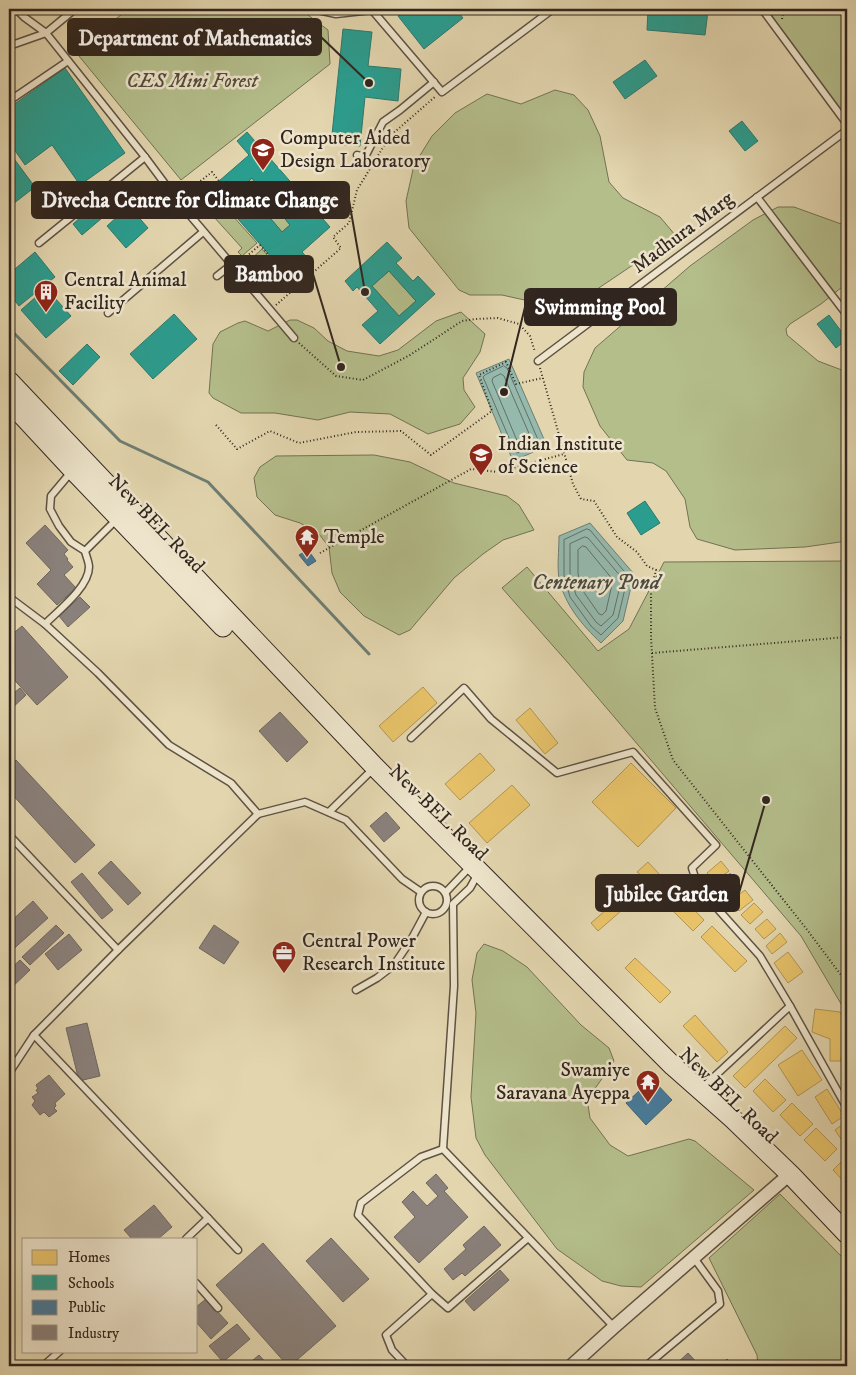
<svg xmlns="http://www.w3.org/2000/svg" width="856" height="1375" viewBox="0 0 856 1375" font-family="'IM FELL DW Pica',serif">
<rect width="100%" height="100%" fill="#e3d6af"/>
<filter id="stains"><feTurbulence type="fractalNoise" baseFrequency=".004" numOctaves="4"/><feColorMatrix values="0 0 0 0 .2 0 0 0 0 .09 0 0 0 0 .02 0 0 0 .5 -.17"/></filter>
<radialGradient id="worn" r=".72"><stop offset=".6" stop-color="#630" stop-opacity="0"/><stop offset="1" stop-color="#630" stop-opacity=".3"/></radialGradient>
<g fill="#b4be8b" stroke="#727255">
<polygon points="129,9 300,9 328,30 330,64 181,180 74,50"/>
<polygon points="762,9 847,9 847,124"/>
<polygon points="555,90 574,95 588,110 600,136 609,182 623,198 660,217 676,236 578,302 549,326 529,301 502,295 470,295 459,290 409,228 406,201 414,165 432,136 455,113 487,94 521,104"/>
<polygon points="252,178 290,225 282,232 243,186"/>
<polygon points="215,196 257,243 242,256 238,252 242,248 204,206"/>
<polygon points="778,207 794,207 844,225 847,227 847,283 821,304 790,324 786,329 787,335 818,361 847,372 847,541 805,547 735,550 697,539 690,527 685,499 666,471 653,463 627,460 600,426 583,387 584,372 595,348 690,266 753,220"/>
<polygon points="262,249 292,283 281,293 256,264 252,268 247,263"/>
<polygon points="389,271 416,301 399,316 372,286"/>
<polygon points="461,312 485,334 480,352 463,378 464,390 475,407 460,424 428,434 390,414 350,412 318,420 275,413 241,413 213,398 209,393 213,344 220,332 238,323 245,321 268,331 290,320 297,320 314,328 328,341 347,351 379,356 398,350 436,321"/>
<polygon points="374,455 410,462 454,483 507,496 519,505 534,530 503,540 483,554 454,578 410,630 399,635 364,616 340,592 332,573 329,547 319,534 300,523 275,515 257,497 254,478 260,467 276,456"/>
<polygon points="847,561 847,1014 801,936 569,664 502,588 527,567 598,651 629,629 664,562"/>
<polygon points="484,944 503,951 527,967 581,1025 609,1048 614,1061 592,1093 588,1105 590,1118 610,1145 628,1156 689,1139 695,1141 754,1190 641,1287 621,1286 602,1281 557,1249 485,1155 476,1138 471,1097 476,1013 472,980 477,953"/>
<polygon points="780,1194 847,1262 847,1366 758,1366 757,1355 709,1258"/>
</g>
<g fill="#95b9ad" stroke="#6d7e74">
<polygon points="509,359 547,446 513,461 476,373"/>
<path d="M590,523L634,574L623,621L601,643C582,625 565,605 559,579C557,566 559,550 559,536Z"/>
</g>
<g fill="#e9c46a" stroke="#b29554">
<polygon points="423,687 437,703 393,742 379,726"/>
<polygon points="530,708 558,743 545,754 516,720"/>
<polygon points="480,753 495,770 460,800 445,784"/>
<polygon points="631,763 676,808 638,847 592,802"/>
<polygon points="512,785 530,805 487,843 469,823"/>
<polygon points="721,861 729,871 714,882 707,873"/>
<polygon points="648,862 661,876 651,885 650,883 638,894 640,896 634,901 625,890 641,875 637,872"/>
<polygon points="730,873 739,883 726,894 718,884"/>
<polygon points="670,885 704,920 693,931 659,897"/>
<polygon points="745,890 753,900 739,911 731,901"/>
<polygon points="614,903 621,911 598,931 591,923"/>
<polygon points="754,903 763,912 750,924 741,915"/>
<polygon points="767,919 776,929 764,939 755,929"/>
<polygon points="712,926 747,961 735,972 701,937"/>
<polygon points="780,933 787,942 772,954 766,946"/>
<polygon points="788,952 803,972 788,983 774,963"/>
<polygon points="635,958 671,992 660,1003 625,968"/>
<polygon points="815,1009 840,1012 847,1023 847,1034 843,1037 841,1061 830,1061 830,1039 812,1032"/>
<polygon points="695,1015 728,1052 717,1062 683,1026"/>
<polygon points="785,1026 797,1038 745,1088 733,1076"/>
<polygon points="802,1050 822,1080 798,1096 778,1065"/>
<polygon points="765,1079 786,1100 773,1112 753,1091"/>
<polygon points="827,1089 844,1116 832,1124 815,1097"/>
<polygon points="792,1103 813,1124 800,1136 780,1115"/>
<polygon points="847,1121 847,1148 835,1130"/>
<polygon points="816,1128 837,1149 825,1161 804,1140"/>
<polygon points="845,1158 847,1160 847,1185 833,1170"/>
</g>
<g fill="#2a9d8f" stroke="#2c796d" fill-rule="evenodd">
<polygon points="408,9 456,9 463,18 424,49 398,16"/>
<polygon points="648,9 688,9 708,11 705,35 647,30"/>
<polygon points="343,29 372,32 368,66 401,69 398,101 365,97 360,146 331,144"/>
<polygon points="645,60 657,76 625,99 613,82"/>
<polygon points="65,68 125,153 80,185 52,145 25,165 9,142 9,108"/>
<polygon points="742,121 758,141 745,151 729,131"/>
<path d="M247,132L330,227L302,252L312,263L292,281L211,188L249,155L237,141ZM252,178L290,225L282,232L243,186Z"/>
<polygon points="9,152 35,187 9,207 9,174 10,173 9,171"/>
<polygon points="129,206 148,228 126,248 107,226"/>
<polygon points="92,207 102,218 82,235 73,224"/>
<path d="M387,242L402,258L396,263L413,281L418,276L435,294L380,344L362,325L378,311L357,287L353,291L345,281ZM389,271L416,301L399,316L372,286Z"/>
<polygon points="35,252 55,277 19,306 9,293 9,274"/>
<polygon points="46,288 71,316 46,338 21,310"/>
<polygon points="174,314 197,339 153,379 130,354"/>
<polygon points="829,315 847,339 836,348 817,324"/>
<polygon points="87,344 100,357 73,385 59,371"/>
<polygon points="645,501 660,523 641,535 627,513"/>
</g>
<g fill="#457b9d" stroke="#3f6277">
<polygon points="308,550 316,561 308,566 299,555"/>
<polygon points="652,1079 672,1100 646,1125 626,1103"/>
</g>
<g fill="#8a817c" stroke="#6f6660">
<polygon points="45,525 68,550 64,554 68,559 67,560 73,567 64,575 76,588 57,605 37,584 51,570 26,543"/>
<polygon points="80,597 90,607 68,627 59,616"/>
<polygon points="22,626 68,677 37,705 9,674 9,637"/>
<polygon points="20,688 26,695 9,711 9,697"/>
<polygon points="280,712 308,742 287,762 259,731"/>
<polygon points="9,715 14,721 9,725"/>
<polygon points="16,760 95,845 75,863 9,791 9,766"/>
<polygon points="386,812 400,828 384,842 370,826"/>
<polygon points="111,861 141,893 128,905 98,873"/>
<polygon points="82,873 113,910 102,919 71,882"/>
<polygon points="33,901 48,918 9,953 9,923"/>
<polygon points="56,925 64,933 30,965 22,957"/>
<polygon points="214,925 239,942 224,964 199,948"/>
<polygon points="69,934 82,950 58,970 45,954"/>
<polygon points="20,960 30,970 9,990 9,970"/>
<polygon points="87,1023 100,1076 79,1081 66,1028"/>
<polygon points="49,1075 65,1094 55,1103 56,1106 54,1108 57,1111 49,1117 44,1112 40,1115 32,1105 35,1101 32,1097 38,1093 36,1090 38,1089 36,1085"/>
<polygon points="436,1174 448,1188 444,1191 468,1217 419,1263 394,1237 415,1217 402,1202 413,1191 427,1206 438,1196 426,1183"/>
<polygon points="154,1205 172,1227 158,1239 132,1239 124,1230"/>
<polygon points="484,1226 501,1245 465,1276 462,1273 453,1280 444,1269 466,1249 463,1245"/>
<polygon points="331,1238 369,1279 343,1302 306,1261"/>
<polygon points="263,1243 336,1326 290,1366 288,1366 216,1285"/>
<polygon points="500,1270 509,1280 474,1311 465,1301"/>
<polygon points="206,1299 228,1323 211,1339 196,1322 196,1307"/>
<polygon points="237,1324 250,1339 223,1362 209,1346"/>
<polygon points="688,1353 700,1366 674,1366"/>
<polygon points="259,1355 269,1366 246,1366"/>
<polygon points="727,1359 733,1366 719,1366"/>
</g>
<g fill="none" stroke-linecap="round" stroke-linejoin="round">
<g stroke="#637066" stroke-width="1">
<polygon points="504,366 507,368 539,442 538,444 517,453 515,452 483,377 485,375"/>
<polygon points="501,374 504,376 531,438 530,441 521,445 518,443 492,381 493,378"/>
<polygon points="587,529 590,530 628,576 618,618 601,635 591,626 570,597 564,576 564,540"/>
<polygon points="585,537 588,538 622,578 613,615 601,626 596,622 576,595 570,575 570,544"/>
<polygon points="583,546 586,547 613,580 606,611 602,615 599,614 583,591 578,574 578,550"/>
</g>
<polyline stroke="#6d7e74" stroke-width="3" points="9,328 120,441 208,482 369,654"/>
<defs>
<g id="lane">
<polyline points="16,9 24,17 46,33 145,157 177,200 294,338"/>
<polyline points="313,9 336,14 372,10 442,92 553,9"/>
<polyline points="762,9 847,124"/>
<polyline points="9,46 46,33 75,9"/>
<polyline points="9,101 68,61"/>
<polyline points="357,155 365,157 383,122 400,110 434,82"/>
<polyline points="757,197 847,315"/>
<polyline points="39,243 145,157"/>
<polyline points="217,276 231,265"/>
<polyline points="108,313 203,232"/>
<polyline points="538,361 847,130"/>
<path d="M72,471L51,496L50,509L59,526L71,542L85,551C86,556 89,562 89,567C89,587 58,611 45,624L98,673L169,745L231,783L258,814"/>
<polyline points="85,551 111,525"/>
<polyline points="9,597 45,624"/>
<polyline points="411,738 464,688 491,719 557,773 633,752 716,845 692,868 698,887 760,956 790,1006 847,1108"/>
<polyline points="329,812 374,768"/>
<polyline points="9,835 118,950"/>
<circle cx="433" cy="900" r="14"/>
<polyline points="446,892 466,871"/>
<polyline points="356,990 377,978 394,965 411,940 426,912"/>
<polyline points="9,1073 34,1035"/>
<polyline points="701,1089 790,1006"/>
<polyline points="443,1149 454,986 453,904 470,888 475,879"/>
<polyline points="208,1218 238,1250"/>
<polyline points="186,1239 208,1218 34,1035 118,950 258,814 305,802 346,820 402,879 421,892"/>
<polyline points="196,1283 218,1308"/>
<polyline points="432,1294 448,1308 528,1238"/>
<polyline points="43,1366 60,1351"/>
<polyline points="407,1366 392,1350 386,1335 432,1294 358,1215 361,1203 421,1157 443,1149 614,1327"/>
<polyline points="646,1366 720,1304 718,1291 694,1258"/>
</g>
<polyline id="street" points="571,1366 614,1327 783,1180 791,1175"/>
<g id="secondary">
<polyline points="9,381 375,767 673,1066 733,1119 791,1175 847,1234"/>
<polyline points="9,401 73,470 223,627"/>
</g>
</defs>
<use href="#lane" stroke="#5e5243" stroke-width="9"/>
<use href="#street" stroke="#5e5243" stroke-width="15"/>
<use href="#secondary" stroke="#31261f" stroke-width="21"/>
<g stroke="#31261f" stroke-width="2" stroke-dasharray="1 2.5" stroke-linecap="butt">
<polyline points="782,19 784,9"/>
<polyline points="184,194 212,172 219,181"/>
<polyline points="260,245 296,287"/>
<polyline points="241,261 260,245"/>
<polyline points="276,305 341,248 333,237 349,223 357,190 390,136 436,96"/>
<polyline points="299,343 336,376 363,380 410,355 462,321 476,319 498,318 519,324 530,336 535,352"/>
<polyline points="540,368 573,484 581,499 594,501 617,537 637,552 647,566 656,570 651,591 651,637 655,708 673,760 808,931 847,983"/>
<polyline points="216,425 237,449 270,431 299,443 356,432 401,431 431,455 492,411 479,375 506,362 516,384 543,378"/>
<polyline points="320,553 471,469 498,472 564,454"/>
<polyline points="652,653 847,637"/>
</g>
<use href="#lane" stroke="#ede4cb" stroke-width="6"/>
<use href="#street" stroke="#ede4cb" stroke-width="12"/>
<use href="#secondary" stroke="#ede4cb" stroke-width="19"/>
</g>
<defs>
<symbol id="university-pin" viewBox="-11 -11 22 30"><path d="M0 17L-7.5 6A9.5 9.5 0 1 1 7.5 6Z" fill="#8f2418" stroke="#ede4cb"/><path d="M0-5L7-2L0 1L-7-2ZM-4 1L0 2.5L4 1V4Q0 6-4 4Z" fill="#fff"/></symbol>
<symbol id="building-pin" viewBox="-11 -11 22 30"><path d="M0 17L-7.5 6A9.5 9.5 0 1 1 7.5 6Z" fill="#8f2418" stroke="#ede4cb"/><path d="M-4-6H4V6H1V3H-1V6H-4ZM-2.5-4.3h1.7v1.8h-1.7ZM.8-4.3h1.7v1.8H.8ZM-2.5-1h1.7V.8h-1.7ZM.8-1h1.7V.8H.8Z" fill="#fff"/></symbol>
<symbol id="temple-pin" viewBox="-11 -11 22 30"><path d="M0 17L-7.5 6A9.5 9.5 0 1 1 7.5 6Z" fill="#8f2418" stroke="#ede4cb"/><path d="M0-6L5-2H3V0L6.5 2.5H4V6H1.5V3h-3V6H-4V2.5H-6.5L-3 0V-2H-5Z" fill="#fff"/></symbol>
<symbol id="office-pin" viewBox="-11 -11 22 30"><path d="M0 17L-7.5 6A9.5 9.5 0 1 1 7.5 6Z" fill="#8f2418" stroke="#ede4cb"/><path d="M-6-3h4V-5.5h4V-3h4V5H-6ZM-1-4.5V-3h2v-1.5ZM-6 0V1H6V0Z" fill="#fff"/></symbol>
</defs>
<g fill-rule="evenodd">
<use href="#university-pin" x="249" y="136" width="28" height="38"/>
<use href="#building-pin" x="32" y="278" width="28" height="38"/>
<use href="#university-pin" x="467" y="441" width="28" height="38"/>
<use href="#temple-pin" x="293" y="523" width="28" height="38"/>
<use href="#office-pin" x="270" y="939" width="28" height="38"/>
<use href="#temple-pin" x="634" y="1068" width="28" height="38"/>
</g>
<g text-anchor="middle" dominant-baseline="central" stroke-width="5" stroke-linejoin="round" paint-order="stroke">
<g font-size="20" font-style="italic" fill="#524c3a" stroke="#ede4cb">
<text x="192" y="81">CES Mini Forest</text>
</g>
<g font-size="20" fill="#31261f" stroke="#ede4cb" text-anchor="start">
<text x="280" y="138">Computer Aided<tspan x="280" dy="23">Design Laboratory</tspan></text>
<text x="64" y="280">Central Animal<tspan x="64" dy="23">Facility</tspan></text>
<text x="498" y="444">Indian Institute<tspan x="498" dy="23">of Science</tspan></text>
<text x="324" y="537">Temple</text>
<text x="302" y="941">Central Power<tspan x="302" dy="23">Research Institute</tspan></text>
<text x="630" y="1070" text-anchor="end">Swamiye<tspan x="630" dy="23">Saravana Ayeppa</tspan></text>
</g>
<g font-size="20" fill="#31261f" stroke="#ede4cb">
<text transform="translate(683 233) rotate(-37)">Madhura Marg</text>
<text transform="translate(156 524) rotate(46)">New BEL Road</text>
<text transform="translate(438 813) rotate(44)">New BEL Road</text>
<text transform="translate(728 1096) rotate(44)">New BEL Road</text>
</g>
<g font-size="21" font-style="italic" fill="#4a4b42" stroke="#ede4cb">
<text x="596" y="583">Centenary Pond</text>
</g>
</g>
<path fill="none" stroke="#31261f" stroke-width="2" d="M369 83L321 37M365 292L349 200M341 367L313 274M504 392L525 307M766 800L739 893"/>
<g fill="#31261f" stroke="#ede4cb" stroke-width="2">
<circle cx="369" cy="83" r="5"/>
<circle cx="365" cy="292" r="5"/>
<circle cx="341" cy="367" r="5"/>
<circle cx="504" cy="392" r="5"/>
<circle cx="766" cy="800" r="5"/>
</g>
<g fill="#31261f" stroke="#31261f" stroke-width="2">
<rect x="68" y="19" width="253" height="36" rx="5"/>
<rect x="32" y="182" width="317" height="36" rx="5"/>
<rect x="225" y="256" width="88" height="36" rx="5"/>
<rect x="525" y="289" width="151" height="36" rx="5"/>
<rect x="596" y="875" width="143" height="36" rx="5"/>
</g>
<g font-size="21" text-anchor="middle" font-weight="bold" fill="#fff">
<text x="195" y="45">Department of Mathematics</text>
<text x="190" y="207">Divecha Centre for Climate Change</text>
<text x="269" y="281">Bamboo</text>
<text x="600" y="314">Swimming Pool</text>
<text x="667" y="901">Jubilee Garden</text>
</g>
<rect width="856" height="1375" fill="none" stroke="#e3d6af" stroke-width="30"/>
<rect x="10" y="10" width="836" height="1355" fill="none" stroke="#31261f" stroke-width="2.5"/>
<rect x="15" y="15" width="826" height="1345" fill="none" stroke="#31261f"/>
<rect x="22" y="1238" width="175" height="115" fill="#ede4cb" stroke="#a29886"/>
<rect x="32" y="1250" width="25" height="15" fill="#e9c46a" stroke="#a29886"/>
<text x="68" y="1262" font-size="15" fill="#31261f">Homes</text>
<rect x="32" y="1275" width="25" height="15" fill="#2a9d8f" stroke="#a29886"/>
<text x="68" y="1288" font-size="15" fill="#31261f">Schools</text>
<rect x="32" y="1300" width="25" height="15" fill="#457b9d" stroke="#a29886"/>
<text x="68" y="1312" font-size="15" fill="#31261f">Public</text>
<rect x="32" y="1325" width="25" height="15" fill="#8a817c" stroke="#a29886"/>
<text x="68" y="1338" font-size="15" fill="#31261f">Industry</text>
<rect width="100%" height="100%" filter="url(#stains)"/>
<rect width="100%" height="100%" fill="url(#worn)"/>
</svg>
